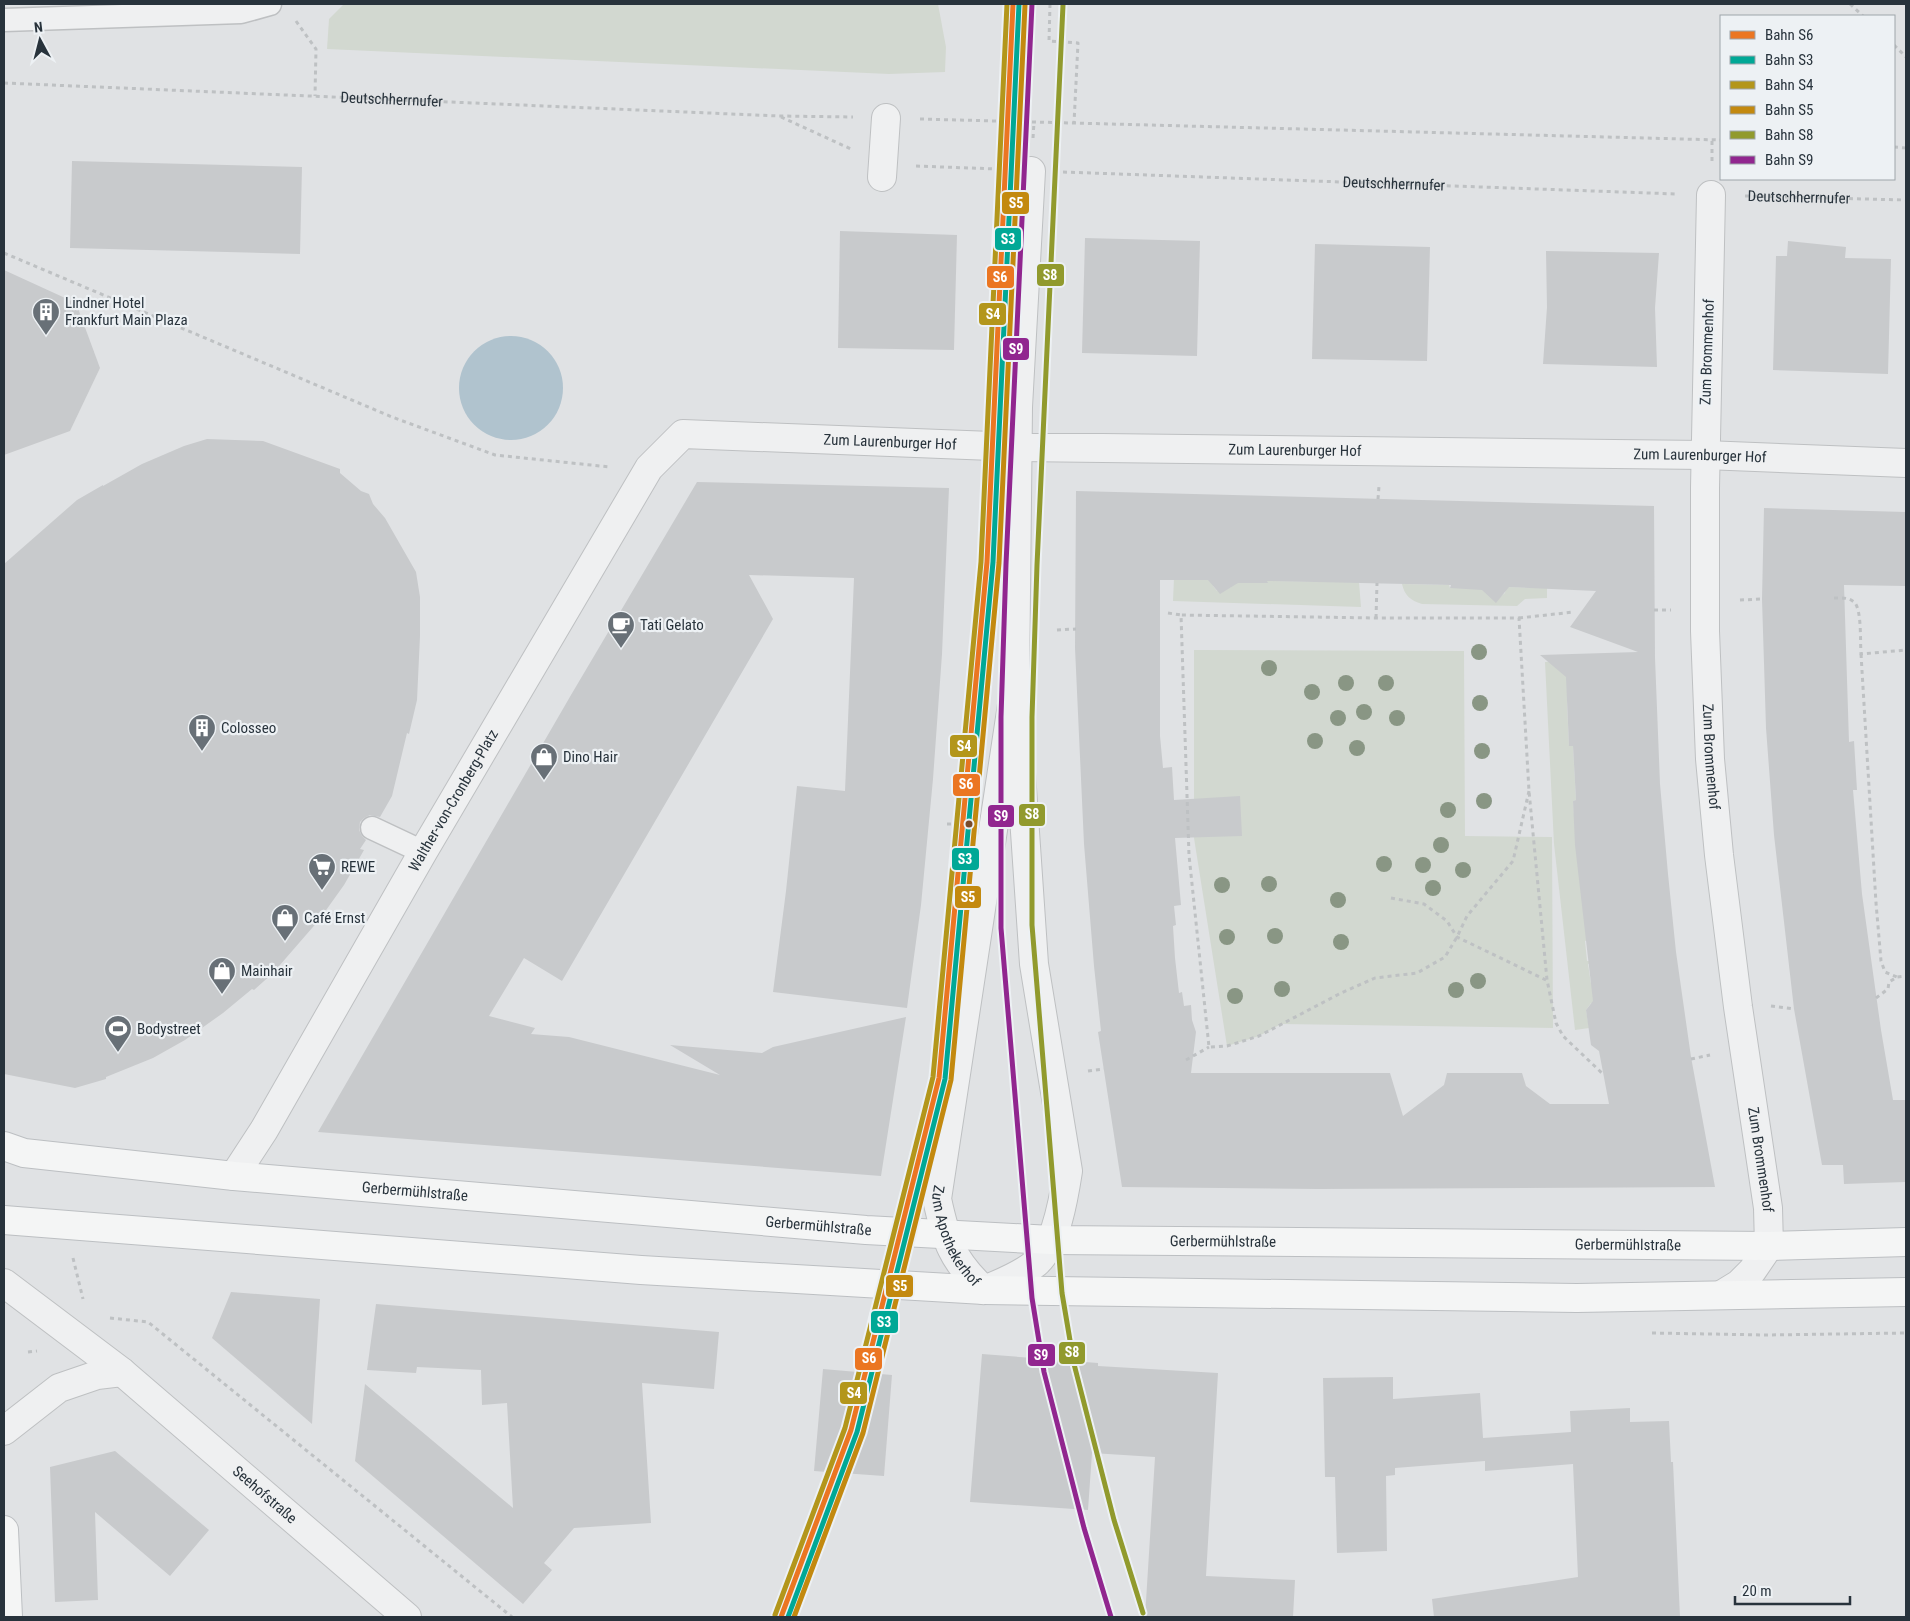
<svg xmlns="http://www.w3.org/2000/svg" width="1910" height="1621" viewBox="0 0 1910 1621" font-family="'Roboto Condensed',sans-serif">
<rect width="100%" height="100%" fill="#e0e2e4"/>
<g fill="#d2d8d0">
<polygon points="344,4 938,4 946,47 945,72 889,74 327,49 329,19"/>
<polygon points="1174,578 1212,580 1213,586 1217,591 1223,591 1231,587 1233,581 1267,583 1267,581 1359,582 1361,607 1173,601"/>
<path d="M1547,582V598L1525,599L1517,606L1422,604C1410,600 1405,596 1402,584L1449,585L1450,588L1486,587L1500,597L1505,593L1506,587L1541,588Z"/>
<polygon points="1194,650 1464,651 1465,836 1552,837 1553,1028 1281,1024 1259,1036 1227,1046 1194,838"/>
<polygon points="1563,661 1570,680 1567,703 1569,746 1573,746 1576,800 1573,801 1576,843 1588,940 1585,941 1587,961 1591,961 1591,963 1588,964 1591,984 1594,984 1597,1003 1591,1003 1586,1010 1589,1028 1575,1030 1554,844 1545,662"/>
</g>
<circle fill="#b0c3ce" cx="511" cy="388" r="52"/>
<g fill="#c8cacc" fill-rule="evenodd">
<polygon points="72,161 302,167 300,254 70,248"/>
<polygon points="840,231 957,235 954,350 838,348"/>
<polygon points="1085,238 1200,241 1197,356 1082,353"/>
<polygon points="1788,241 1846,247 1845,258 1891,259 1888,374 1773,370 1776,256 1787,256"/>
<polygon points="1315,244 1430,247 1427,361 1312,359"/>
<polygon points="1546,251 1659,253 1655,308 1657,367 1543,364 1547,307"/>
<polygon points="4,270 76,303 100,368 70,431 4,455"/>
<polygon points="207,439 263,441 340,469 340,473 361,491 369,494 373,504 385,518 416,572 420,597 420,636 417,700 409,734 407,733 392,796 380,817 370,815 364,818 360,822 359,830 362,836 366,840 360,849 364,850 344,885 319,920 273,973 254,990 252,989 223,1013 185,1040 153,1058 106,1077 106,1079 75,1088 4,1074 4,564 77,500 103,485 103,486 142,464 184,446"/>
<polygon points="697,482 949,488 942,654 933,779 921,905 907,1008 773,992 786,891 797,786 845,791 854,578 749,575 773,619 562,981 524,958 489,1016 535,1028 531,1034 569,1037 720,1075 670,1045 762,1053 773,1047 906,1017 881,1176 318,1132 571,695"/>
<path d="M1076,491L1654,506L1655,658L1660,784L1668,874L1676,952L1691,1057L1715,1187L1318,1189L1122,1187L1098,1032L1101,1031L1094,966L1084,844L1075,648ZM1160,580H1208L1220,594L1238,583H1268L1267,581L1451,585L1450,588L1482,590L1496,603L1509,587L1596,591L1570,627L1638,652L1540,655L1566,677L1569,746H1573L1576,800L1573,801L1575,845L1593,1001L1586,1010L1591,1045L1599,1051L1609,1104H1550L1526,1086L1522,1073H1447L1444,1085L1403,1116L1390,1073H1191L1196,1032L1192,1020L1191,1005L1184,1006L1182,992L1179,993L1175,958L1173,926L1176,925L1174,906L1181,905L1175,838L1242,836L1240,796L1174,800L1172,767L1163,768L1160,736Z"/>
<polygon points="1764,508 1906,512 1906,586 1844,585 1849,742 1854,741 1857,790 1853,790 1862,894 1881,1030 1893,1100 1906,1100 1906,1182 1844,1184 1843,1165 1822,1165 1794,1009 1774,835 1766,728 1762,599"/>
<polygon points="231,1292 320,1299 312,1424 212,1338"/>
<polygon points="376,1304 719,1332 714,1389 642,1383 651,1523 574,1528 544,1563 552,1570 523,1604 355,1461 365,1384 513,1508 507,1403 482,1405 481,1370 417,1367 416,1373 367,1370"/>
<polygon points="982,1354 1098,1363 1098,1366 1218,1373 1206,1576 1295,1580 1293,1617 1145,1617 1155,1457 1092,1453 1088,1510 970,1502"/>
<polygon points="823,1369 892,1375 884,1476 814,1471"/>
<polygon points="1393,1377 1393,1399 1480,1393 1483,1438 1571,1432 1570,1411 1630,1408 1630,1422 1669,1421 1671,1462 1673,1462 1680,1617 1434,1617 1432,1599 1578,1577 1573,1464 1485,1471 1485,1461 1395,1468 1395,1475 1386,1476 1387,1551 1337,1553 1335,1477 1325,1477 1323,1378"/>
<polygon points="115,1451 209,1530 170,1576 95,1512 98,1600 55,1602 50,1467"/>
</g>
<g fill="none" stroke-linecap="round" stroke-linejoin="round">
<defs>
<g id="service">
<polyline points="4,20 241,12 270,4"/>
<polyline points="372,828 423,852"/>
</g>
<polyline id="pedestrian" points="882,177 886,118"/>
<g id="minor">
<path id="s4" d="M1711,195L1705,488V631L1710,759L1719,855L1738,1007L1768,1208L1769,1246L1752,1271L1739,1284L1721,1295"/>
<path id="s5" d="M1015,685L937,1199C946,1241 952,1260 984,1290C1002,1283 1021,1275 1036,1263C1056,1246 1064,1197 1068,1171L1034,964L1015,685L1018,407L1031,171"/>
<path id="s6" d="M234,1176L264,1130L423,852L649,468L683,434L1018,447L1705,455L1906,463"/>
<polyline points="4,1431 59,1388 97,1375 122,1372"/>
</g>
<g id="tertiary">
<path id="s7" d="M4,1283L122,1372L407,1617"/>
</g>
<g id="primary">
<path id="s8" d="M4,1146L24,1153L234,1176L866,1230L1051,1240L1769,1246L1906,1242"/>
<polyline points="4,1220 641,1270 984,1290 1577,1298 1906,1292"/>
<polyline points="4,1530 8,1617"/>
</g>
</defs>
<use href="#service" stroke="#bec0c2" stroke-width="25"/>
<use href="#pedestrian" stroke="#bec0c2" stroke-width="30"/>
<use href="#minor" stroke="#bec0c2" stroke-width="30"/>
<use href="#tertiary" stroke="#bec0c2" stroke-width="30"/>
<use href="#primary" stroke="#bcbfc2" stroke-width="30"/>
<g stroke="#bec1c3" stroke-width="3" stroke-dasharray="4 4" stroke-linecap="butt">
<polyline points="1050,4 1049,41 1078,43 1074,123"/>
<polyline points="1850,4 1863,16"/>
<polyline points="296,21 316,49 315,96"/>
<polyline points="1894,45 1906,57"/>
<path id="s1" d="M4,83L779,116L853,117"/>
<polyline points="781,117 851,149"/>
<polyline points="920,119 1721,140"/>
<polyline points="1033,138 1034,122"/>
<polyline points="1894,147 1906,148"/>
<polyline points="1712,161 1712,139"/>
<polyline points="916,166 997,169"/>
<path id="s2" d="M1063,172L1677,194"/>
<path id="s3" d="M1745,196L1906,200"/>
<polyline points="4,253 392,417 495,455 610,467"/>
<polyline points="1378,499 1379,486"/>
<path d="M1834,598C1841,598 1848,597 1854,602C1862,609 1860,642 1861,654L1906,650"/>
<polyline points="1740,600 1762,599"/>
<polyline points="1654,610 1671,610"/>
<polyline points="1168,613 1181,615"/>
<polyline points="1376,618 1377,583"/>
<polyline points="1519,618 1574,612"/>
<polyline points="1057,630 1076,629"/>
<polyline points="1861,654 1876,903 1881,961 1885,972 1897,977"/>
<polyline points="1529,791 1513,861 1467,916 1457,937 1445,957 1417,973 1375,978 1341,993 1259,1036 1227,1046 1209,1047 1189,855 1181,615 1376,618 1519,618 1529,791 1547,980 1556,1023 1563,1036 1604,1075"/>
<polyline points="947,824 961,824"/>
<polyline points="1391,898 1424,904 1447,921 1457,937 1546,980"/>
<polyline points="1876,998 1888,989 1889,982 1897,977 1906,976"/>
<polyline points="1771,1006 1794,1009"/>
<polyline points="1691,1059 1710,1055"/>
<polyline points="1186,1060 1209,1047"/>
<polyline points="1088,1071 1104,1069"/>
<polyline points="73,1258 83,1299"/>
<polyline points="110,1318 148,1322 512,1617"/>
<polyline points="1652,1333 1766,1335 1906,1333"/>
<polyline points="28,1352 37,1351"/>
</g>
<use href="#service" stroke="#eff0f1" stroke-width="22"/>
<use href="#pedestrian" stroke="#eff0f1" stroke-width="28"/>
<use href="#minor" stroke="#eff0f1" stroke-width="28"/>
<use href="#tertiary" stroke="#eff0f1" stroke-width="28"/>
<use href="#primary" stroke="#f4f5f5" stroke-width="28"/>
<defs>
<polyline id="rail-1" points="781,1617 851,1430 939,1078 987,562 1013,4"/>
<polyline id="rail-2" points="788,1617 857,1432 945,1079 993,562 1019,4"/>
<polyline id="rail-3" points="775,1615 845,1428 933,1077 981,562 1007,4"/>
<polyline id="rail-4" points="794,1617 863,1433 951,1080 999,563 1025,5"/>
<polyline id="rail-5" points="1063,5 1037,565 1032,717 1032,925 1062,1293 1074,1364 1114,1520 1143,1613"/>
<polyline id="rail-6" points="1032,4 1006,564 1001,717 1001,928 1032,1298 1044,1372 1084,1528 1111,1617"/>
</defs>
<use href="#rail-1" stroke="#edf1f4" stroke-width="9"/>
<use href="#rail-2" stroke="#edf1f4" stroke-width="9"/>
<use href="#rail-3" stroke="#edf1f4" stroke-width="9"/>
<use href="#rail-4" stroke="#edf1f4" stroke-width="9"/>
<use href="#rail-5" stroke="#edf1f4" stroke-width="9"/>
<use href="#rail-6" stroke="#edf1f4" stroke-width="9"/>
<use href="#rail-1" stroke="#eb7622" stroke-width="5"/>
<use href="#rail-2" stroke="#00a896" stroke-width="5"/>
<use href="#rail-3" stroke="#b3961b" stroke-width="5"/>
<use href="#rail-4" stroke="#c3890f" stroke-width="5"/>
<use href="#rail-5" stroke="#919a2d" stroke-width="5"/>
<use href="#rail-6" stroke="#91268f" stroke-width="5"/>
</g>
<g fill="#899684">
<circle cx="1479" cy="652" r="8"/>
<circle cx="1269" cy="668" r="8"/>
<circle cx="1346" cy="683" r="8"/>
<circle cx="1386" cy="683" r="8"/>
<circle cx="1312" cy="692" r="8"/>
<circle cx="1480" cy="703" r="8"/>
<circle cx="1364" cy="712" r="8"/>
<circle cx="1338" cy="718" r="8"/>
<circle cx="1397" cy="718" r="8"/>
<circle cx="1315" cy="741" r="8"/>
<circle cx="1357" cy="748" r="8"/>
<circle cx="1482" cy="751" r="8"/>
<circle cx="1484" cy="801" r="8"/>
<circle cx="1448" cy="810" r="8"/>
<circle cx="1441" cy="845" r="8"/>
<circle cx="1384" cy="864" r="8"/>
<circle cx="1423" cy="865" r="8"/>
<circle cx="1463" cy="870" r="8"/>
<circle cx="1269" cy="884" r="8"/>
<circle cx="1222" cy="885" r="8"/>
<circle cx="1433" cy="888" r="8"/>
<circle cx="1338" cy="900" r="8"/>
<circle cx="1275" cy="936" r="8"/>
<circle cx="1227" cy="937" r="8"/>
<circle cx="1341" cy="942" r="8"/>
<circle cx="1478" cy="981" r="8"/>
<circle cx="1282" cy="989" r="8"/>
<circle cx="1456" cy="990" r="8"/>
<circle cx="1235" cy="996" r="8"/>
</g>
<defs>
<symbol id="building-pin" viewBox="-11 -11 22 30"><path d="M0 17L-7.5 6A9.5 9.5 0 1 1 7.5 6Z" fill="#687077" stroke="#edf1f4"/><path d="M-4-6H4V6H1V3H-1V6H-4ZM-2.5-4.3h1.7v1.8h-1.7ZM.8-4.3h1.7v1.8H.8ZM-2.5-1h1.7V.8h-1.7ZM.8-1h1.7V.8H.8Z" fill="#fff"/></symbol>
<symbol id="cafe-pin" viewBox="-11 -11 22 30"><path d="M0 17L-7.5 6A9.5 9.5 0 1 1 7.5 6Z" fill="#687077" stroke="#edf1f4"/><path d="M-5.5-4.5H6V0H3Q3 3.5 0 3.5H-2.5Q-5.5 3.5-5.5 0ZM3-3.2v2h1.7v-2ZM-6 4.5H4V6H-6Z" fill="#fff"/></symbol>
<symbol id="shop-pin" viewBox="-11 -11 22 30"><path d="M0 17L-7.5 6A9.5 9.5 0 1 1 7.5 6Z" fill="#687077" stroke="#edf1f4"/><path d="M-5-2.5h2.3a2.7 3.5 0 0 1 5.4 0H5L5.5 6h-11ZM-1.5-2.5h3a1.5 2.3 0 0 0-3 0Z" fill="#fff"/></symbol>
<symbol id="supermarket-pin" viewBox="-11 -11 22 30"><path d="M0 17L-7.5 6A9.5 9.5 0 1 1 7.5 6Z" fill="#687077" stroke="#edf1f4"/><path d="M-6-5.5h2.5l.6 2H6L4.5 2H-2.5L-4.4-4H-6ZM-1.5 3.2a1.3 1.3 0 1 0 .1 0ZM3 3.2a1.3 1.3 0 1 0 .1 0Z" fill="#fff"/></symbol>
<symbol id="stadium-pin" viewBox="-11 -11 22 30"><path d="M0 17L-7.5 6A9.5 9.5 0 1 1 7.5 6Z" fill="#687077" stroke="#edf1f4"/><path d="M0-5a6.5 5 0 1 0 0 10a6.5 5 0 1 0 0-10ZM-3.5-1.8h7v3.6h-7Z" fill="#fff"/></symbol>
</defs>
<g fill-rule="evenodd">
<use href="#building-pin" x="30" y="296" width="32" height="43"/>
<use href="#cafe-pin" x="605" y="609" width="32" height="43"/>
<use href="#building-pin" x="186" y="712" width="32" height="43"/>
<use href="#shop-pin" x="528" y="741" width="32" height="43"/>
<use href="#supermarket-pin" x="306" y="851" width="32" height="43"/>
<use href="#shop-pin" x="269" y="902" width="32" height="43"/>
<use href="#shop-pin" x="206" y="955" width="32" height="43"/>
<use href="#stadium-pin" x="102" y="1013" width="32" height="43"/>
</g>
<circle fill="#7a4b2a" stroke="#edf1f4" stroke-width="2" cx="969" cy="824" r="4.5"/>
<g text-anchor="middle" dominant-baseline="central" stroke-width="4.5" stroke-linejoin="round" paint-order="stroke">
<g font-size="15" fill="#28333c" stroke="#edf1f4">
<text stroke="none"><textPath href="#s1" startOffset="388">Deutschherrnufer</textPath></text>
<text stroke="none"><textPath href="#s2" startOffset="331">Deutschherrnufer</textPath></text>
<text stroke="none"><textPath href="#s3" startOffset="54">Deutschherrnufer</textPath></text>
<text transform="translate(1707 352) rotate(-88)">Zum Brommenhof</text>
<text stroke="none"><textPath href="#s6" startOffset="1076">Zum Laurenburger Hof</textPath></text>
<text stroke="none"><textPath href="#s6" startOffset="1481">Zum Laurenburger Hof</textPath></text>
<text stroke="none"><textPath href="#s6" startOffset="1886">Zum Laurenburger Hof</textPath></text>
<text stroke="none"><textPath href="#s4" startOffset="562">Zum Brommenhof</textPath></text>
<text stroke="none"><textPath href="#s6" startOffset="435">Walther-von-Cronberg-Platz</textPath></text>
<text stroke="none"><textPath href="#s4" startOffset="968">Zum Brommenhof</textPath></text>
<text stroke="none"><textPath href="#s8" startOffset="414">Gerbermühlstraße</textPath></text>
<text stroke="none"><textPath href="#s8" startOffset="819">Gerbermühlstraße</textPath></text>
<text stroke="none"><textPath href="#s5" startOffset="561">Zum Apothekerhof</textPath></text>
<text stroke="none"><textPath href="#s8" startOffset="1224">Gerbermühlstraße</textPath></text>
<text stroke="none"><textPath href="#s8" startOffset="1629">Gerbermühlstraße</textPath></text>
<text stroke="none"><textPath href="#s7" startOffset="336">Seehofstraße</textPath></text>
</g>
<g font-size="15" fill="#28333c" stroke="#edf1f4" text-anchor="start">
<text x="65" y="303">Lindner Hotel<tspan x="65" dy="17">Frankfurt Main Plaza</tspan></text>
<text x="640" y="625">Tati Gelato</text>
<text x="221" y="728">Colosseo</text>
<text x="563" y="757">Dino Hair</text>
<text x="341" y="867">REWE</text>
<text x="304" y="918">Café Ernst</text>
<text x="241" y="971">Mainhair</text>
<text x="137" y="1029">Bodystreet</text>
</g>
</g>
<g stroke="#edf1f4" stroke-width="2">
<rect x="1001" y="191" width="29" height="24" rx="5" fill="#c3890f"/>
<rect x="994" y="227" width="28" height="24" rx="5" fill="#00a896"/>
<rect x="1036" y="263" width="29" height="24" rx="5" fill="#919a2d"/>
<rect x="986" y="265" width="29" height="24" rx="5" fill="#eb7622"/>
<rect x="978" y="302" width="29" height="24" rx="5" fill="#b3961b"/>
<rect x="1002" y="337" width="28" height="24" rx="5" fill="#91268f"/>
<rect x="949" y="734" width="29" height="24" rx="5" fill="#b3961b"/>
<rect x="952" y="773" width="29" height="24" rx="5" fill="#eb7622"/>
<rect x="1018" y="803" width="28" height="24" rx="5" fill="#919a2d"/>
<rect x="987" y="804" width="28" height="24" rx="5" fill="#91268f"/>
<rect x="951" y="847" width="29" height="24" rx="5" fill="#00a896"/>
<rect x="954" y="885" width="28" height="24" rx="5" fill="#c3890f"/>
<rect x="885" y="1274" width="29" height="24" rx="5" fill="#c3890f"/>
<rect x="870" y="1310" width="29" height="24" rx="5" fill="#00a896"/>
<rect x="1058" y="1341" width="28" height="24" rx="5" fill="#919a2d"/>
<rect x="1027" y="1343" width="29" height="24" rx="5" fill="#91268f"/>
<rect x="854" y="1347" width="29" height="24" rx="5" fill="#eb7622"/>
<rect x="839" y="1381" width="29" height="24" rx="5" fill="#b3961b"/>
</g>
<g font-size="14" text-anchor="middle" font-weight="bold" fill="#fff">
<text x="1016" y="208">S5</text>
<text x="1008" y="244">S3</text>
<text x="1050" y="280">S8</text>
<text x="1000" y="282">S6</text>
<text x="993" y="319">S4</text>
<text x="1016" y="354">S9</text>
<text x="964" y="751">S4</text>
<text x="966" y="789">S6</text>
<text x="1032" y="819">S8</text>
<text x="1001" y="821">S9</text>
<text x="965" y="864">S3</text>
<text x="968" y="902">S5</text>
<text x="900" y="1291">S5</text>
<text x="884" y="1327">S3</text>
<text x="1072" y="1357">S8</text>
<text x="1041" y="1360">S9</text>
<text x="869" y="1363">S6</text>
<text x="854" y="1398">S4</text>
</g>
<rect width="1910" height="1621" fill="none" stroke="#28333c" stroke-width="10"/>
<rect x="1720" y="15" width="175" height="165" fill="#edf1f4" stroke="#9ea5aa"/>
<rect x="1730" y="31" width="25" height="8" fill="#eb7622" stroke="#9ea5aa"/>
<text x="1765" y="40" font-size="15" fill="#28333c">Bahn S6</text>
<rect x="1730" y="56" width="25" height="8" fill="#00a896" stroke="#9ea5aa"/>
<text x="1765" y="65" font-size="15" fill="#28333c">Bahn S3</text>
<rect x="1730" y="81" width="25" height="8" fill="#b3961b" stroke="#9ea5aa"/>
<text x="1765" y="90" font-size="15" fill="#28333c">Bahn S4</text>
<rect x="1730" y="106" width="25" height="8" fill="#c3890f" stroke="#9ea5aa"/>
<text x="1765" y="115" font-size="15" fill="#28333c">Bahn S5</text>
<rect x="1730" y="131" width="25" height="8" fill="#919a2d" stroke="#9ea5aa"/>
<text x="1765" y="140" font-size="15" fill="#28333c">Bahn S8</text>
<rect x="1730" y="156" width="25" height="8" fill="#91268f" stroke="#9ea5aa"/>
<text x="1765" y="165" font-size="15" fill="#28333c">Bahn S9</text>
<g transform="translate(40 40) rotate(353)" stroke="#edf1f4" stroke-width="4" paint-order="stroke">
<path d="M0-4L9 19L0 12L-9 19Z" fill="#28333c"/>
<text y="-8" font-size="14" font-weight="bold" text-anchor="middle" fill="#28333c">N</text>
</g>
<path d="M1735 1596v8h115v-8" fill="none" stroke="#28333c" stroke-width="2.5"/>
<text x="1742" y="1596" font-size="15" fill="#28333c" stroke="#edf1f4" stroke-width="4" paint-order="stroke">20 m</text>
</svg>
